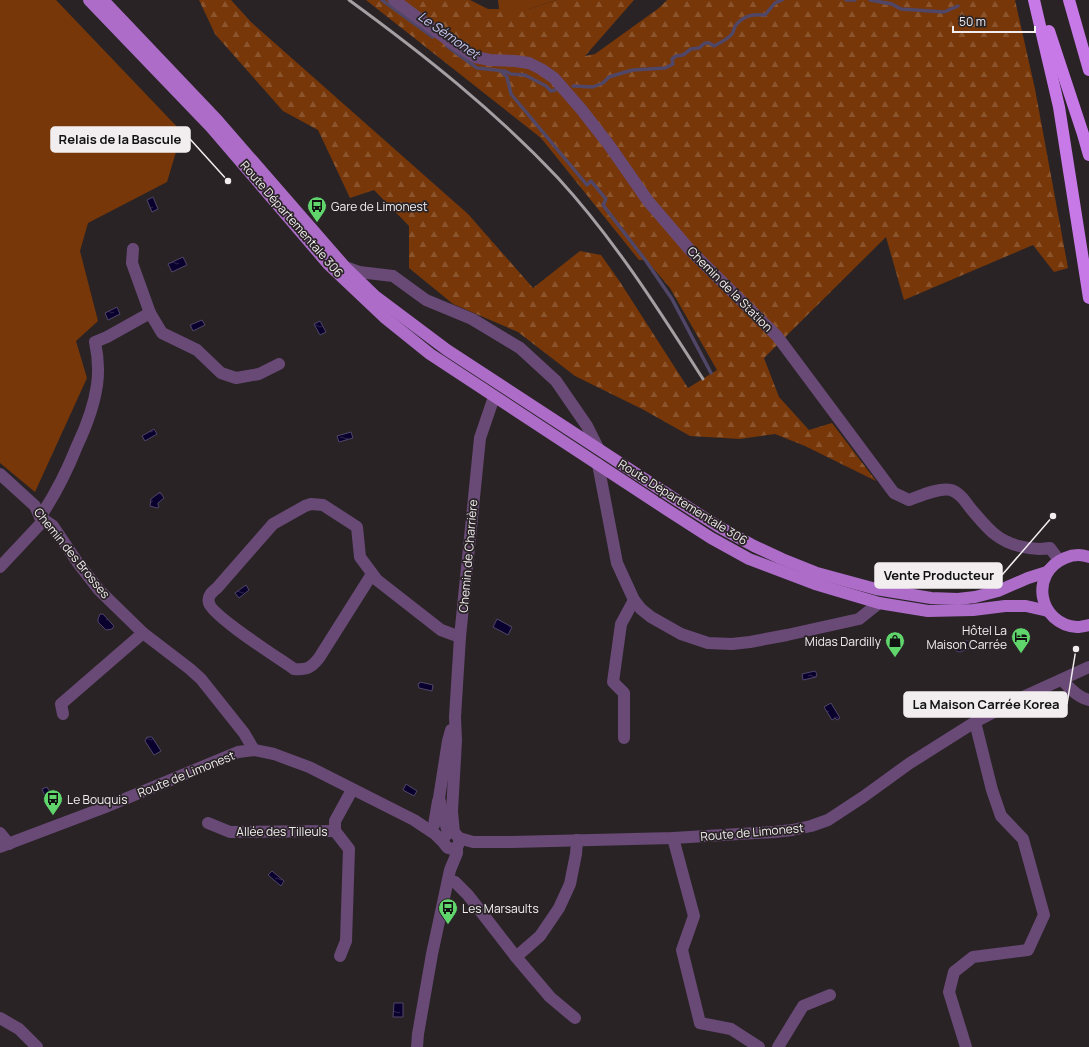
<svg xmlns="http://www.w3.org/2000/svg" width="1089" height="1047" viewBox="0 0 1089 1047" font-family="Manrope,sans-serif">
<defs>
<pattern id="forest-firs" width="22" height="20" patternUnits="userSpaceOnUse"><rect width="22" height="20" fill="#773708"/><path d="M5 1l3.5 6h-7zM16 11l3.5 6h-7z" fill="#8b542c"/></pattern>
<pattern id="water-ripples" width="26" height="14" patternUnits="userSpaceOnUse"><rect width="26" height="14" fill="#0a002e"/><path d="M2 4q2-2 4 0t4 0M15 11q2-2 4 0t4 0" fill="none" stroke="#2e264d"/></pattern>
</defs>
<rect width="100%" height="100%" fill="#292326"/>
<g fill="#773708">
<polygon points="0,0 56,0 182,132 167,182 88,223 80,251 98,321 76,341 87,378 35,492 0,463"/>
<polygon points="498,0 556,0 529,9 499,9"/>
</g>
<polygon fill="url(#forest-firs)" points="199,0 231,0 251,22 468,214 533,288 580,251 601,255 620,282 688,388 717,370 670,288 646,260 639,260 541,138 366,0 470,0 488,9 529,9 556,0 634,0 585,56 595,54 659,8 667,0 1015,0 1035,89 1068,268 1054,272 1033,245 904,300 886,237 764,358 779,397 809,430 832,423 876,481 805,446 775,434 740,439 690,436 644,410 575,376 518,332 453,304 409,268 409,226 374,190 350,198 318,130 283,111 215,34"/>
<g fill="url(#water-ripples)" stroke="#504768">
<polygon points="153,197 158,209 152,212 147,200"/>
<polygon points="183,257 187,265 172,272 168,264"/>
<polygon points="117,307 120,314 108,320 105,313"/>
<polygon points="202,320 205,325 193,331 190,325"/>
<polygon points="320,321 326,332 320,335 314,324"/>
<polygon points="154,429 157,434 145,441 142,436"/>
<polygon points="351,432 353,438 339,442 337,436"/>
<polygon points="160,492 164,498 158,503 158,505 159,507 157,508 150,506 151,499"/>
<polygon points="246,585 249,590 239,598 235,593"/>
<polygon points="100,614 103,614 113,625 114,626 112,629 106,630 98,622 98,619"/>
<polygon points="497,619 512,627 508,635 493,627"/>
<polygon points="966,641 969,641 970,643 970,648 960,652 956,651 955,649 956,646"/>
<polygon points="815,671 817,674 816,677 803,680 802,674"/>
<polygon points="420,682 433,685 432,691 419,688 418,684 420,683"/>
<polygon points="831,703 840,718 837,720 835,718 832,720 824,707"/>
<polygon points="147,737 152,737 161,751 154,755 145,741"/>
<polygon points="406,784 417,791 414,796 403,790"/>
<polygon points="47,787 53,798 47,801 42,789"/>
<polygon points="272,871 284,881 281,886 268,875"/>
<polygon points="394,1003 403,1003 403,1017 393,1017"/>
</g>
<g fill="none" stroke-linecap="round" stroke-linejoin="round">
<g stroke="#504768" stroke-width="3.5">
<polyline points="382,0 433,37"/>
<polyline points="846,0 855,0"/>
<polyline points="870,0 892,4 901,9 944,12 958,6"/>
<polyline points="447,46 477,68 496,70 501,71 505,71 511,74 525,75 546,86 551,91 555,90"/>
<polyline points="501,71 507,77 511,94 587,185 591,181 606,199 603,205 646,261 672,299 711,373"/>
<path d="M573,86L593,87L603,83L609,77L622,73L633,70L665,68L673,64L672,59L676,56L683,55L691,49L699,48L705,43H709L714,46C720,43 728,39 732,34C734,31 734,27 736,25C744,15 754,14 765,15L775,3L782,0"/>
</g>
<g stroke="#694a76" stroke-width="12">
<path d="M394,0L448,40L475,57L490,60L515,61L529,63L541,69L554,78L581,109L609,145L648,201L690,250L777,336L894,493L909,500C920,496 940,487 951,490C960,493 965,501 971,509C986,526 995,540 1019,546C1030,549 1039,550 1050,548L1059,560"/>
<polyline points="133,249 132,263 150,313 162,333 197,350 221,373 236,378 259,374 279,364"/>
<polyline points="345,267 359,272 393,276 426,300 472,319 520,348 556,381 587,426 598,448"/>
<polyline points="598,464 617,563 634,600 641,609 651,617 681,634 708,643 732,644 750,642 787,635 859,619 879,603"/>
<polyline points="0,474 35,506 40,517 53,526 78,563 99,590 143,633 190,669 201,679 244,733 254,750"/>
<path d="M40,517C55,495 67,471 77,446C86,427 94,406 97,385C99,371 98,356 95,342L107,337L150,313"/>
<polyline points="0,567 44,520"/>
<path d="M372,574L319,658C311,668 307,670 294,669C280,659 212,616 209,603C207,596 212,592 217,588L273,524L305,506L311,504L323,505L357,527L360,557L377,580L441,630L460,637"/>
<path d="M1062,680C1070,688 1077,697 1089,700"/>
<polyline points="63,714 61,704 143,633"/>
<polyline points="624,738 624,693 613,682 621,624 634,600"/>
<polyline points="208,823 230,832 335,831"/>
<polyline points="434,825 438,801"/>
<polyline points="0,833 9,844"/>
<polyline points="448,833 439,798 448,741 451,730"/>
<polyline points="454,833 452,811 456,741 455,717 460,637 480,438 494,397"/>
<polyline points="459,838 473,842 512,842 673,838 774,832 792,830 811,826 828,820 863,797 910,763 975,722 1021,698 1089,667"/>
<polyline points="673,838 694,916 682,950 700,1023 731,1029 759,1047"/>
<path d="M0,847L103,808L238,752L254,750L274,754L309,767L414,820L435,834L443,842L446,846L448,848L452,849L457,847L460,841C456,829 445,830 443,842"/>
<polyline points="448,880 455,882 468,895 516,957 550,997 575,1018"/>
<polyline points="340,956 346,941 349,849 335,831 335,821 352,790"/>
<polyline points="516,957 540,936 559,908 570,884 576,854 577,840"/>
<polyline points="0,1018 19,1029 37,1047"/>
<polyline points="417,1047 418,1034 432,954 450,870 457,853 457,847"/>
<polyline points="778,1047 803,1006 830,995"/>
<polyline points="966,1047 949,992 954,972 973,957 1028,950 1044,915 1023,839 1001,816 992,790 975,722"/>
</g>
<g stroke="#ac6cc8" stroke-width="12">
<polyline points="89,0 211,127 329,265 384,317 430,354 669,511 711,538 749,559 815,584 879,603 928,611 973,610 1005,606 1026,606 1048,611"/>
<polyline points="103,0 217,120 345,267 375,296 447,350 675,499 719,527 754,546 782,559 817,573 876,589 931,598 958,599 975,597 998,591 1028,578 1047,572"/>
<path d="M1089,557C1081,554 1072,555 1065,558C1029,573 1038,624 1077,627C1081,627 1085,626 1089,625"/>
</g>
<g stroke="#c779e8" stroke-width="12">
<polyline points="1034,0 1059,107 1089,298"/>
<polyline points="1069,0 1089,70"/>
<polyline points="1049,31 1083,134 1089,155"/>
</g>
<path stroke="#a49fa2" stroke-width="3" d="M349,0C423,54 495,111 558,178C614,239 659,310 703,379"/>
</g>
<defs>
<symbol id="bus-pin" viewBox="-11 -11 22 30"><path d="M0 17L-7.5 6A9.5 9.5 0 1 1 7.5 6Z" fill="#5fd56b" stroke="#292326"/><path d="M-5-6H5V4H4V6H2V4H-2V6H-4V4H-5ZM-3.5-4V0h7V-4ZM-3.5 1.2v1.5H-2V1.2ZM2 1.2v1.5H3.5V1.2Z" fill="#111"/></symbol>
<symbol id="hotel-pin" viewBox="-11 -11 22 30"><path d="M0 17L-7.5 6A9.5 9.5 0 1 1 7.5 6Z" fill="#5fd56b" stroke="#292326"/><path d="M-6-4.5h1.5V1H6V5H4.5V3h-9V5H-6ZM-4 0a1.8 1.8 0 1 1 3.6 0ZM.5 0V-2.5h3Q6-2.5 6 0Z" fill="#111"/></symbol>
<symbol id="shop-pin" viewBox="-11 -11 22 30"><path d="M0 17L-7.5 6A9.5 9.5 0 1 1 7.5 6Z" fill="#5fd56b" stroke="#292326"/><path d="M-5-2.5h2.3a2.7 3.5 0 0 1 5.4 0H5L5.5 6h-11ZM-1.5-2.5h3a1.5 2.3 0 0 0-3 0Z" fill="#111"/></symbol>
</defs>
<g fill-rule="evenodd">
<use href="#bus-pin" x="306" y="195" width="22" height="30"/>
<use href="#hotel-pin" x="1010" y="626" width="22" height="30"/>
<use href="#shop-pin" x="884" y="630" width="22" height="30"/>
<use href="#bus-pin" x="42" y="788" width="22" height="30"/>
<use href="#bus-pin" x="437" y="897" width="22" height="30"/>
</g>
<g text-anchor="middle" dominant-baseline="central" stroke-width="3.5" stroke-linejoin="round" paint-order="stroke">
<g font-size="12" fill="#f2eef0" stroke="#292326" text-anchor="start">
<text x="331" y="206">Gare de Limonest</text>
<text x="1007" y="630" text-anchor="end">Hôtel La<tspan x="1007" dy="14">Maison Carrée</tspan></text>
<text x="881" y="641" text-anchor="end">Midas Dardilly</text>
<text x="67" y="799">Le Bouquis</text>
<text x="462" y="908">Les Marsaults</text>
</g>
<g font-size="12" fill="#f2eef0" stroke="#292326">
<text transform="translate(292 219) rotate(49)">Route Départementale 306</text>
<text transform="translate(730 289) rotate(45)">Chemin de la Station</text>
<text transform="translate(683 502) rotate(32)">Route Départementale 306</text>
<text transform="translate(72 553) rotate(51)">Chemin des Brosses</text>
<text transform="translate(468 556) rotate(-85)">Chemin de Charrière</text>
<text transform="translate(186 774) rotate(-22)">Route de Limonest</text>
<text x="282" y="831">Allée des Tilleuls</text>
<text transform="translate(752 832) rotate(-5)">Route de Limonest</text>
</g>
<g font-size="13" font-style="italic" fill="#c6c7f1" stroke="#292326">
<text transform="translate(449 35) rotate(35)">Le Sémonet</text>
</g>
</g>
<path fill="none" stroke="#f2eef0" stroke-width="1.5" d="M228 181L190 139M1053 516L1002 575M1076 649L1067 704"/>
<g fill="#f2eef0" stroke="#292326" stroke-width="1.5">
<circle cx="228" cy="181" r="4"/>
<circle cx="1053" cy="516" r="4"/>
<circle cx="1076" cy="649" r="4"/>
</g>
<g fill="#f2eef0" stroke="#f2eef0" stroke-width="1.5">
<rect x="51" y="127" width="139" height="25" rx="4"/>
<rect x="875" y="563" width="127" height="25" rx="4"/>
<rect x="904" y="692" width="163" height="25" rx="4"/>
</g>
<g font-size="13" text-anchor="middle" font-weight="bold" fill="#111">
<text x="120" y="144">Relais de la Bascule</text>
<text x="939" y="580">Vente Producteur</text>
<text x="986" y="709">La Maison Carrée Korea</text>
</g>
<path d="M953 26v6h82v-6" fill="none" stroke="#f2eef0" stroke-width="2"/>
<text x="959" y="26" font-size="12" fill="#f2eef0" stroke="#292326" stroke-width="3" paint-order="stroke">50 m</text>
</svg>
